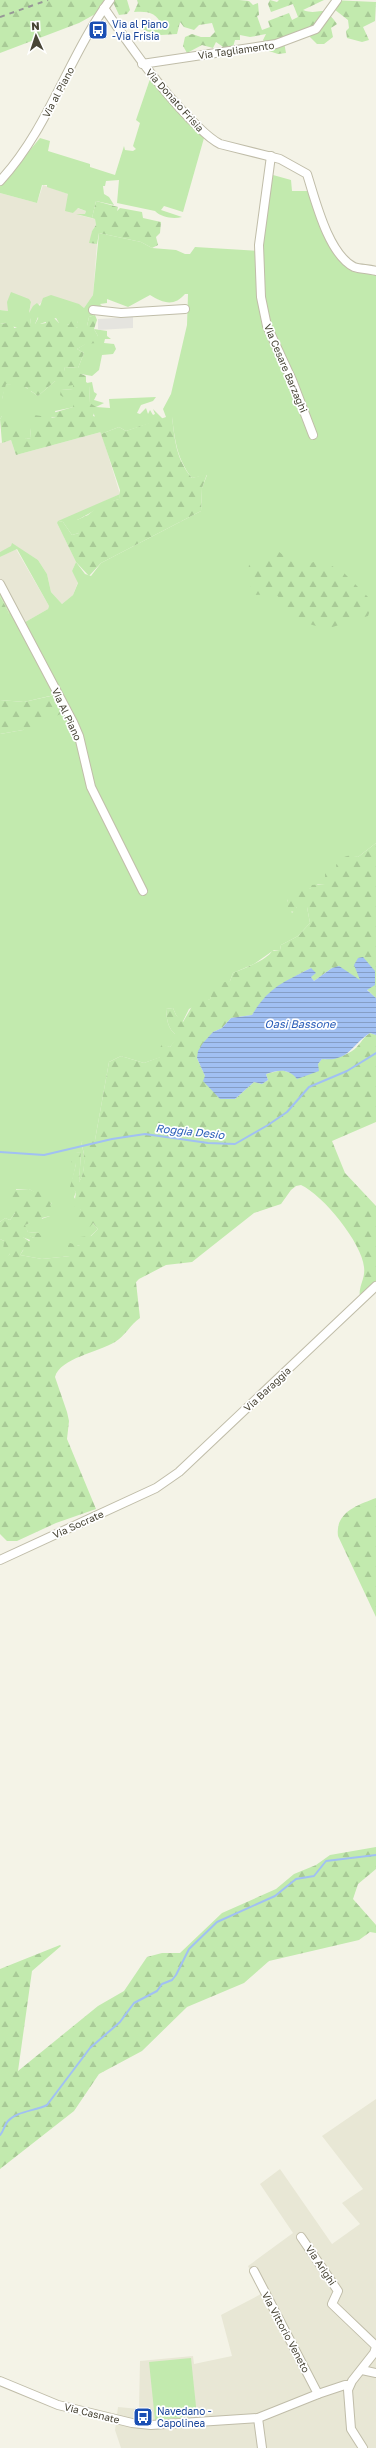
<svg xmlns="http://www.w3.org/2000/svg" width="376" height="2448" viewBox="0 0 376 2448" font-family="'Golos Text',sans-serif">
<defs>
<pattern id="forest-firs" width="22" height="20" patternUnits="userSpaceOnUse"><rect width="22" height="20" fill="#c2eaae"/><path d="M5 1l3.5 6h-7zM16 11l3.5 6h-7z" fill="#a8ca96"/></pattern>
<pattern id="water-rules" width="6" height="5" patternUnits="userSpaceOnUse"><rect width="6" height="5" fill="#a1c0f3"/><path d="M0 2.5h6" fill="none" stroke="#859ec6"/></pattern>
</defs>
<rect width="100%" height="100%" fill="#f4f3e7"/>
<g fill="#e8e7d5">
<polygon points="43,185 68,194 73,213 77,208 86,211 85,214 79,215 95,219 96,225 92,231 90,243 97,244 93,295 84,308 46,298 30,313 29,313 31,303 8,306 8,311 0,310 0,193 37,203"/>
<polygon points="101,432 120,494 57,523 76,562 72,571 78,582 73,595 62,604 51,592 47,574 38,560 16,546 0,552 0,443 11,440 16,455"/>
<polygon points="16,549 49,606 48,609 20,625 0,591 0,557"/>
<polygon points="376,2099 376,2448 121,2448 115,2430 118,2407 139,2409 140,2361 193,2356 194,2364 232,2356 221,2315 261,2294 248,2266 293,2233 260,2184 280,2169 332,2244 360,2224 342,2203 363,2189 322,2136"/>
</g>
<g fill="#c2eaae">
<path d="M150,79L204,138L183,212L164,206L161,210L182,217C174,219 162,218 155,211L117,203L119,180L106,181L105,186H103L104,194L109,197L114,205L96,201L92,218L76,214H85L86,211L78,208L73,213L65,211L68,194L47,187V185H42L37,203L0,193V186L40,138L50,141L48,151L90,164V167L115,175L124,146L125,150L133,151L136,149L133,146L140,123L136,120Z"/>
<path d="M273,175L291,180L292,191H309C315,213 331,262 354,272C358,273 371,273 376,274V843L358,857L353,856L326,881L325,884H318C308,891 297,893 287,900L292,913L297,907H307L310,923L298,936L281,945L280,950H274L254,964L233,973L230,981L214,991L210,999L189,1009L182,1023L176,1015L173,1008L166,1009C167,1019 167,1027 175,1034V1041L170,1047L162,1045L161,1057L144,1063L121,1056L109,1062L95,1140L81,1142C85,1154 86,1172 79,1182L81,1152L71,1154L76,1164L71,1186L76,1192L74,1197L81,1210L98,1229L80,1246L76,1245L70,1256L42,1259L20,1255L30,1240L22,1237L23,1233L34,1238L39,1233L28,1232L24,1225L50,1216V1205L52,1203L29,1189H16L15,1213L10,1220L5,1218L0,1222V734L23,730L54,695L24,702L0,700V616L9,613L0,596V591L20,625L48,609L49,606L17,549L0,557V552L11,546L12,543L38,560L47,574L51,592L62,604L73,595L78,583L72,571L76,562L85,574L91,576L101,563L201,511L202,488L207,475L192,478C177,459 175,441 172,417H166L163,409L171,394L187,325L188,294H185C174,307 163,303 150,295L128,307L107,299V303L100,304L103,307L96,309L95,315L89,317L87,326L75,328L78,321L70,325L59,323L56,318L40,324L38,317L35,324H31L30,318L17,323V328L6,323L0,324V310L8,311L7,302L11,292L29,299L31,302L29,313L33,306L37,303L40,306L43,298L51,295L79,304L84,308L93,295L99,233L141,242L152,248L176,250L185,254H190L195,247L260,251L264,216Z"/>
<polygon points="94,329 107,331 107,336 111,339 105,339 104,343 114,344 116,349 113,354 102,355 99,370 92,376 65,371 64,367 78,368 84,353 77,349 98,336"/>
<polygon points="55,381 73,385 73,389 61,390 74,399 74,407 55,411 57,418 41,416 34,428 30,428 31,438 26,439 14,431 2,416 0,419 0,399 2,399 5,384 22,385 38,396"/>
<polygon points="92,382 94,392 97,394 94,400 104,403 96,407 110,408 109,399 156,397 153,401 141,405 137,413 140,414 146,408 148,414 150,410 153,415 155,414 153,409 163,419 126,431 119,427 101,434 90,403 89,385 87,383"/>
<path d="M120,494L119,499C100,505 94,512 77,520L79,533L72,535L63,522L58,521Z"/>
<polygon points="0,1239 4,1241 10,1254 7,1258 0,1258"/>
<polygon points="191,2358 197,2416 155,2420 149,2362"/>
</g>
<g fill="url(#forest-firs)">
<polygon points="0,0 127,0 130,10 127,14 119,15 113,2 101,4 97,13 79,23 0,53"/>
<path d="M137,0H239L249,1L253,5L258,3L259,15L257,16L262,30L270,27L268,21L289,13L292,20L298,17L293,4L271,12L268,4L270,0L277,2L279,0H324L303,10C321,17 321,1 337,24L331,28L333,37L324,44H317L306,33L299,40L292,39L284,42L286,53L278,54L269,51L263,40L266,34L250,37L240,35V40H235L233,47L226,49L216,42L213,48L202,45L187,53L183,46L185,37L192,34L201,37H210L215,32L212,23L199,25L194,30L184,27L180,22L177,34L161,35L143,30L142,24L150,23L158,28L162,26C157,12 147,11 134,12L138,3Z"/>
<polygon points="331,0 376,2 375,21 363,27 369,40 362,42 347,38 346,31 349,28 348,20 330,6"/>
<polygon points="96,201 118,207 117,211 120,208 142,212 143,218 161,222 160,233 156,237 158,245 152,248 141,242 99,233 97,244 89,243 92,231 96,225 95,219 92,218"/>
<polygon points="51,315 59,323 68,320 67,324 69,325 72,319 78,321 76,328 82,325 87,326 89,317 95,315 97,320 94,329 98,336 96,343 86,344 77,349 84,353 78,368 64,367 65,371 74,371 86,376 86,382 89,384 90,403 96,407 93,416 97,417 101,432 16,455 11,440 2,443 0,419 2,416 9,416 14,424 14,431 21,430 26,439 31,438 30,428 34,428 34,415 41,416 42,412 48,413 52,418 56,418 53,413 73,407 74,399 66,399 60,395 61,390 73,389 73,385 60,387 55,381 38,396 31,391 25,393 24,391 28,388 6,384 2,399 0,399 0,324 13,322 14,328 17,328 16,323 25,317 30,318 31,324 35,324 39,317 42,319 40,324 46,323 45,319"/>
<path d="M166,417H172C175,441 176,459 192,478L207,474L202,488L201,511L101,563L89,576L76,562L57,523L58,521L63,522L72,535L79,533L76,527L77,520L88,515L101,504L119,499L120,490L101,434L119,427L126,431Z"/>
<polygon points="278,551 300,568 320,559 344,573 373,602 368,616 326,629 296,620 276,594 254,595 247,577 249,565 267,554"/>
<polygon points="0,596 9,613 3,617 0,616"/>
<polygon points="55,695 63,713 23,730 0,734 0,700 24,702"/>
<path d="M376,843V998C360,984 355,971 332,968L314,981L311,977V968C289,979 265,994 252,1015L231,1018L222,1028L213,1032L197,1058L205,1076L235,1099L254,1082L262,1084L268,1080L266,1074L282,1070L293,1074L318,1064L322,1059C331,1060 344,1056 352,1051C359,1047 362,1038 370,1033L376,1035V1122L332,1141L345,1173L376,1206V1285L362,1303C355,1289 366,1281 364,1267C362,1243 323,1195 301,1185L296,1186L291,1190L281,1204L254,1213L192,1262L166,1265L139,1279L136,1282L140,1318C130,1325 125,1336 115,1342C99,1352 60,1358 55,1377L67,1412L69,1421L67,1439L96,1509L56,1523L17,1541H7L0,1534V1258L7,1257L10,1254L3,1250L4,1241L0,1239V1222L5,1218L10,1220L15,1213L14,1208L8,1205L11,1190L29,1189L35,1192L40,1191L47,1196L52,1203L50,1205L54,1212L50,1216L42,1218L40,1228L30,1223L25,1225L28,1232L39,1233L42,1237L34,1238L23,1234V1237L33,1244L27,1249L23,1250L20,1255L42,1259L70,1256L67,1242L80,1246V1237L91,1236L98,1229L93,1223L89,1228L80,1226L75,1219L81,1210L74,1206L76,1192L70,1187L76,1164L71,1162V1153L81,1152L79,1182C86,1172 85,1153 81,1142L87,1139L95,1140L109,1062L121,1056L144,1063L160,1057L159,1050L162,1044L170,1047L175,1040V1034C167,1027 167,1019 166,1009L173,1008L176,1015L183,1022L194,1003L210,999L215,984L230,981L233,973C243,969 267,960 272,951L280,950L281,945L298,936L310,923L307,907L303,910L297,907L295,912L288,911L287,896L292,893L296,895L294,888L304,886L310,889L312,885L325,884V874L329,869L337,871L336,865C342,857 347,853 358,857Z"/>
<path d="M376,1498V1617L338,1536C335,1512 358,1505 376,1498Z"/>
<polygon points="376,1847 376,1869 358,1884 353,1899 376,1925 376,1933 370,1932 359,1940 269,1961 244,1983 187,2007 142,2051 99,2074 74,2111 0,2169 0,1969 60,1945 61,1946 32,1971 18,2071 98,2006 124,1991 147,1957 162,1953 180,1953 222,1913 276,1889 294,1874 316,1865 330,1855"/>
</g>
<polygon fill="#e5e4df" points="133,317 133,328 98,330 98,319"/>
<path fill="url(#water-rules)" d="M363,957L375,971V985L367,990L376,998V1035L370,1033C351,1045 349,1062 322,1059L318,1064L319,1071L297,1079C288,1068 278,1070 266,1074L268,1080L262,1084L254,1082L235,1099H220L203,1081L205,1076L197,1058L198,1051L203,1043L213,1032L222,1028L231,1018L252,1015C269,987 282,983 311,968L316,973L311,977L314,981L332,968L339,966L360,980L354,965L358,958Z"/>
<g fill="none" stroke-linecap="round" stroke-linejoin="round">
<g stroke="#a1c0f3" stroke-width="2">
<polyline points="0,1152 44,1155 112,1139 145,1134 208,1143 235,1144 268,1125 287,1112 309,1087 347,1071 376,1053"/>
<path d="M0,2135C4,2131 4,2125 8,2121C17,2111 35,2111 47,2105L90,2048L120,2022L134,2003L157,1991L162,1984L172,1980L176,1975L189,1949L217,1922L275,1896L296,1879L314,1876L326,1861L376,1855"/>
</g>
<defs>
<g id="minor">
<path d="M104,8C131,47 157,85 190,119C200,128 208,138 220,144L280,159L307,174C315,199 328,254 354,267C360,269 369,269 376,271"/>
<polyline points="142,64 276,44 316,29 337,0"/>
<polyline points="271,156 259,245 261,297 267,326 292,380 313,435"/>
<path d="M0,181C49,128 68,57 110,0"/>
<polyline points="93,310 121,313 185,309"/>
<polyline points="0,584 73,722 79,736 91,787 143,891"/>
<polyline points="0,1560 156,1488 179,1472 376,1286"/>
<polyline points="301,2237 338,2291 332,2304 376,2346"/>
<polyline points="254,2271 318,2394"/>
<polyline points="362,2370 376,2373"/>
<polyline points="0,2381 58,2405 132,2423 151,2425 258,2418 318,2394 345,2385 349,2385"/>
<polyline points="258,2418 262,2448"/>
<polyline points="363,2448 351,2429 348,2390 352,2381 374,2353 376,2347"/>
</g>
</defs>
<use href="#minor" stroke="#c0bda9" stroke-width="10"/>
<use href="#minor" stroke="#fff" stroke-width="8"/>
<polyline stroke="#979797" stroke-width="2" stroke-dasharray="5 5" stroke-linecap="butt" points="0,17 48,0"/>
</g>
<defs>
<symbol id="bus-square" viewBox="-11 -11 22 22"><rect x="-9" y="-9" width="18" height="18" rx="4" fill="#1a4fb4" stroke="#fff"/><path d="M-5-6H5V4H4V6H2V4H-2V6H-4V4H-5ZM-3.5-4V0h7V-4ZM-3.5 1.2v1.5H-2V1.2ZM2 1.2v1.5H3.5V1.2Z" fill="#fff"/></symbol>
</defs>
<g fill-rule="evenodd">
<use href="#bus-square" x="87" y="19" width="22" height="22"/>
<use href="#bus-square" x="132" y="2406" width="22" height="22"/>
</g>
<g text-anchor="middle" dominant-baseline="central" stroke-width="3.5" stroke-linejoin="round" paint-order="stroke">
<g font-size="10" fill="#164399" stroke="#fff" text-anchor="start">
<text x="112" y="24">Via al Piano<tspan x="112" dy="12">-Via Frisia</tspan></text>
<text x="157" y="2411">Navedano -<tspan x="157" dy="12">Capolinea</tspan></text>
</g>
<g font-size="10" fill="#484536" stroke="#fff">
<text transform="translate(236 50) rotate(-8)">Via Tagliamento</text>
<text transform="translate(58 92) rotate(-62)">Via al Piano</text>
<text transform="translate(175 100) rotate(48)">Via Donato Frisia</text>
<text transform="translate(286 368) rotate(67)">Via Cesare Barzaghi</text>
<text transform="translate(67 714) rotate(65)">Via Al Piano</text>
<text transform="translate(267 1389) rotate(-43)">Via Baraggia</text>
<text transform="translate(78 1524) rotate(-24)">Via Socrate</text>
<text transform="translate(321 2265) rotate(56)">Via Arighi</text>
<text transform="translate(286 2332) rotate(62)">Via Vittorio Veneto</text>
<text transform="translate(92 2413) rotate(14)">Via Casnate</text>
</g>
<g font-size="11" font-style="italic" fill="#2a5eb9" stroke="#fff">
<text x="300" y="1023">Oasi Bassone</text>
<text transform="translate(190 1131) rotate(6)">Roggia Desio</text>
</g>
</g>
<g transform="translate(36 36) rotate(357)" stroke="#ffffff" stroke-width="3" paint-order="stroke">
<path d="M0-3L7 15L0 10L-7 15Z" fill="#484536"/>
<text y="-6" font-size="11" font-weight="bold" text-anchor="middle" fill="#484536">N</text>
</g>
</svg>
